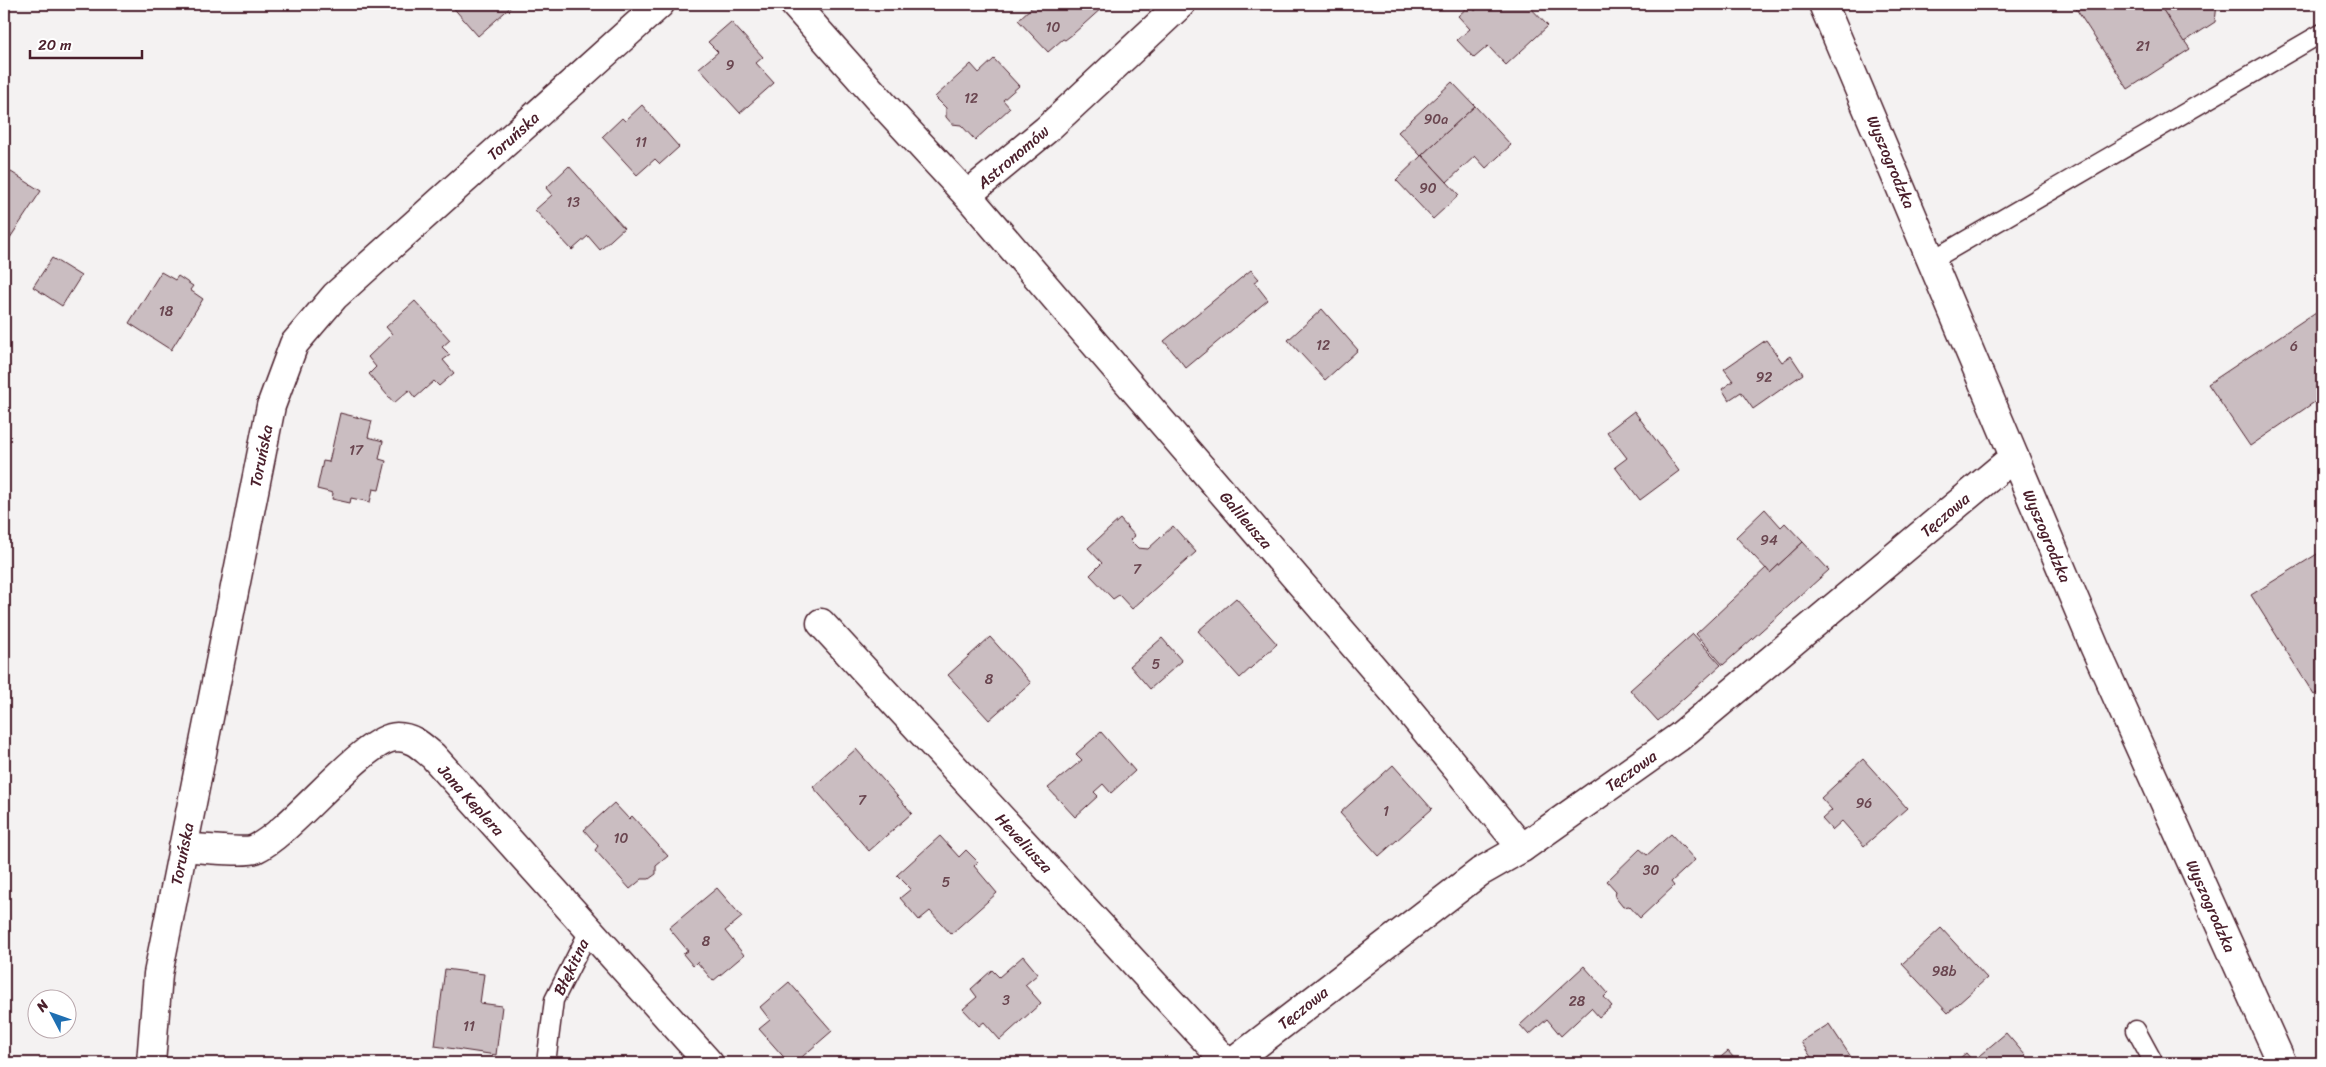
<svg xmlns="http://www.w3.org/2000/svg" width="2326" height="1067" viewBox="0 0 2326 1067" font-family="Sriracha,sans-serif">
<rect width="100%" height="100%" fill="#f4f2f2"/>
<filter id="ink" filterUnits="userSpaceOnUse"><feTurbulence type="fractalNoise" baseFrequency=".02" numOctaves="2"/><feDisplacementMap in="SourceGraphic" scale="10" xChannelSelector="R" yChannelSelector="G"/><feConvolveMatrix kernelMatrix="1 2 1 2 8 2 1 2 1" color-interpolation-filters="sRGB"/></filter>
<g filter="url(#ink)">
<g fill="#cabdc1" stroke="#4a1f2b">
<polygon points="450,4 514,4 478,36"/>
<polygon points="1031,4 1100,4 1103,7 1073,34 1065,40 1063,39 1048,52 1018,20 1033,6"/>
<polygon points="1482,4 1527,4 1548,26 1506,65 1488,46 1474,58 1457,40 1470,29 1458,16 1470,5 1475,11"/>
<polygon points="2073,4 2159,4 2190,49 2128,89"/>
<polygon points="2159,4 2217,4 2215,22 2184,42"/>
<polygon points="731,22 763,57 756,63 774,83 740,113 699,68 718,52 708,42"/>
<polygon points="994,59 1019,86 1003,100 1010,108 975,140 961,125 952,124 946,117 946,108 935,97 971,64 979,73"/>
<polygon points="1452,82 1475,106 1421,156 1398,132"/>
<polygon points="642,105 679,147 660,164 655,159 637,175 602,137 622,118 625,121"/>
<polygon points="1475,106 1511,145 1486,168 1475,156 1447,182 1422,155"/>
<polygon points="1422,155 1459,195 1433,219 1396,180"/>
<polygon points="569,166 624,228 600,250 588,236 572,250 535,210 552,195 546,188"/>
<polygon points="8,170 41,191 4,247 4,177"/>
<polygon points="52,258 81,276 62,306 33,287"/>
<polygon points="1251,270 1259,279 1254,282 1268,300 1186,368 1164,341"/>
<polygon points="161,272 175,280 178,276 193,286 190,290 203,299 171,350 129,323"/>
<polygon points="415,301 450,340 442,347 450,355 443,360 454,373 439,386 434,381 415,398 409,390 394,403 369,374 376,367 368,357 392,334 386,327"/>
<polygon points="2322,308 2322,397 2250,446 2208,384"/>
<polygon points="1322,309 1358,350 1325,380 1288,340"/>
<polygon points="1766,340 1782,362 1791,356 1803,374 1753,409 1741,392 1729,400 1722,389 1733,381 1724,369"/>
<polygon points="1634,411 1679,471 1640,500 1615,467 1627,458 1607,432"/>
<polygon points="340,413 372,421 368,437 383,441 379,459 386,461 379,490 373,489 370,502 351,498 350,503 332,499 333,493 317,489 323,461 329,462"/>
<polygon points="1765,509 1781,527 1785,523 1803,542 1770,573 1736,537"/>
<polygon points="1120,519 1135,536 1130,540 1138,548 1148,549 1173,526 1196,552 1132,609 1119,595 1113,599 1090,575 1102,563 1088,548"/>
<polygon points="1803,542 1829,570 1723,665 1696,634 1766,568 1770,573"/>
<polygon points="2322,551 2322,690 2314,695 2251,595"/>
<polygon points="1236,598 1277,644 1240,678 1198,631"/>
<polygon points="1693,634 1721,665 1658,721 1630,690"/>
<polygon points="990,637 1031,683 989,720 948,675"/>
<polygon points="1162,638 1182,661 1150,689 1130,666"/>
<polygon points="1101,732 1135,771 1111,793 1103,784 1094,792 1098,796 1075,817 1048,788 1082,760 1076,754"/>
<polygon points="856,749 912,813 869,851 813,787"/>
<polygon points="1863,759 1907,808 1864,846 1842,821 1832,830 1822,819 1832,810 1821,798"/>
<polygon points="1393,765 1432,809 1379,856 1340,813"/>
<polygon points="614,803 629,819 632,816 668,856 656,866 656,874 649,879 642,879 630,889 595,850 598,846 584,830"/>
<polygon points="1671,834 1695,860 1671,882 1674,886 1640,918 1629,906 1623,907 1615,897 1616,891 1607,881 1640,849 1647,855"/>
<polygon points="940,836 959,857 966,850 978,862 974,866 997,893 951,934 930,911 919,920 900,898 911,889 897,875"/>
<polygon points="717,888 742,917 725,931 744,955 713,981 697,962 693,966 683,954 688,951 669,928"/>
<polygon points="1941,928 1987,978 1948,1013 1902,964"/>
<polygon points="1023,956 1038,974 1025,985 1041,1003 1000,1040 984,1022 979,1026 963,1009 977,997 971,989 992,970 999,977"/>
<polygon points="1584,966 1608,993 1604,997 1612,1006 1599,1017 1591,1008 1561,1036 1547,1019 1529,1035 1520,1025"/>
<polygon points="445,969 484,974 480,1003 502,1006 496,1055 435,1046"/>
<polygon points="789,982 832,1031 795,1063 789,1063 759,1029 770,1020 760,1007"/>
<polygon points="1829,1024 1855,1063 1815,1063 1801,1042"/>
<polygon points="2006,1033 2032,1063 1954,1063 1966,1053 1973,1061"/>
<polygon points="1728,1051 1738,1063 1714,1063"/>
</g>
<g fill="none" stroke-linecap="round" stroke-linejoin="round">
<defs>
<g id="lane">
<polyline points="1932,260 2322,33"/>
<polyline points="2136,1030 2154,1063"/>
<polyline points="546,1063 554,1000 589,931"/>
</g>
<g id="street">
<polyline points="794,4 882,103 967,195 1046,130 1181,4"/>
<polyline points="967,195 1393,691 1522,848"/>
<polyline points="821,623 1227,1063"/>
<path d="M183,847C197,848 246,853 255,849C294,831 362,738 397,737C413,737 422,747 433,756L709,1063"/>
<polyline points="151,1063 158,974 271,406 294,344 335,296 660,4"/>
<polyline points="1232,1063 1480,872 1522,848 1679,737 2014,457"/>
</g>
<polyline id="primary" points="1823,4 2095,648 2282,1063"/>
</defs>
<use href="#lane" stroke="#4a1f2b" stroke-width="21"/>
<use href="#street" stroke="#4a1f2b" stroke-width="31"/>
<use href="#primary" stroke="#4a1f2b" stroke-width="31"/>
<use href="#lane" stroke="#fff" stroke-width="18"/>
<use href="#street" stroke="#fff" stroke-width="28"/>
<use href="#primary" stroke="#fff" stroke-width="28"/>
</g>
</g>
<g text-anchor="middle" dominant-baseline="central" stroke-width="4" stroke-linejoin="round" paint-order="stroke">
<g font-size="14" fill="#6a4650">
<text x="1053" y="27">10</text>
<text x="2143" y="46">21</text>
<text x="730" y="65">9</text>
<text x="971" y="98">12</text>
<text x="1436" y="119">90a</text>
<text x="641" y="142">11</text>
<text x="1428" y="188">90</text>
<text x="573" y="202">13</text>
<text x="166" y="311">18</text>
<text x="1323" y="345">12</text>
<text x="2294" y="346">6</text>
<text x="1764" y="377">92</text>
<text x="356" y="450">17</text>
<text x="1769" y="540">94</text>
<text x="1137" y="569">7</text>
<text x="1156" y="664">5</text>
<text x="989" y="679">8</text>
<text x="862" y="800">7</text>
<text x="1864" y="803">96</text>
<text x="1386" y="811">1</text>
<text x="621" y="838">10</text>
<text x="1651" y="870">30</text>
<text x="946" y="882">5</text>
<text x="706" y="941">8</text>
<text x="1944" y="971">98b</text>
<text x="1006" y="1000">3</text>
<text x="1577" y="1001">28</text>
<text x="469" y="1026">11</text>
</g>
<g font-size="16" fill="#4a1f2b" stroke="#fff">
<text transform="translate(513 136) rotate(-42)">Toruńska</text>
<text transform="translate(1013 157) rotate(-40)">Astronomów</text>
<text transform="translate(1891 162) rotate(67)">Wyszogrodzka</text>
<text transform="translate(261 456) rotate(-79)">Toruńska</text>
<text transform="translate(1945 515) rotate(-40)">Tęczowa</text>
<text transform="translate(1246 520) rotate(49)">Galileusza</text>
<text transform="translate(2047 536) rotate(67)">Wyszogrodzka</text>
<text transform="translate(1631 771) rotate(-35)">Tęczowa</text>
<text transform="translate(471 800) rotate(48)">Jana Keplera</text>
<text transform="translate(1024 843) rotate(47)">Heveliusza</text>
<text transform="translate(182 854) rotate(-79)">Toruńska</text>
<text transform="translate(2211 906) rotate(66)">Wyszogrodzka</text>
<text transform="translate(571 967) rotate(-64)">Błękitna</text>
<text transform="translate(1303 1008) rotate(-38)">Tęczowa</text>
</g>
</g>
<rect width="2326" height="1067" fill="none" stroke="#fff" stroke-width="20"/>
<rect x="10" y="10" width="2306" height="1047" fill="none" stroke="#4a1f2b" stroke-width="2" filter="url(#ink)"/>
<g transform="translate(52 1014) rotate(311)"><circle r="24" fill="#ffffff" stroke="#b7a5aa"/>
<path d="M0-4L9 19L0 12L-9 19Z" fill="#1f6fb2"/>
<text y="-8" font-size="14" font-weight="bold" text-anchor="middle" fill="#4a1f2b">N</text>
</g>
<path d="M30 50v8h112v-8" fill="none" stroke="#4a1f2b" stroke-width="2.5"/>
<text x="38" y="50" font-size="15" fill="#4a1f2b" stroke="#ffffff" stroke-width="4" paint-order="stroke">20 m</text>
</svg>
